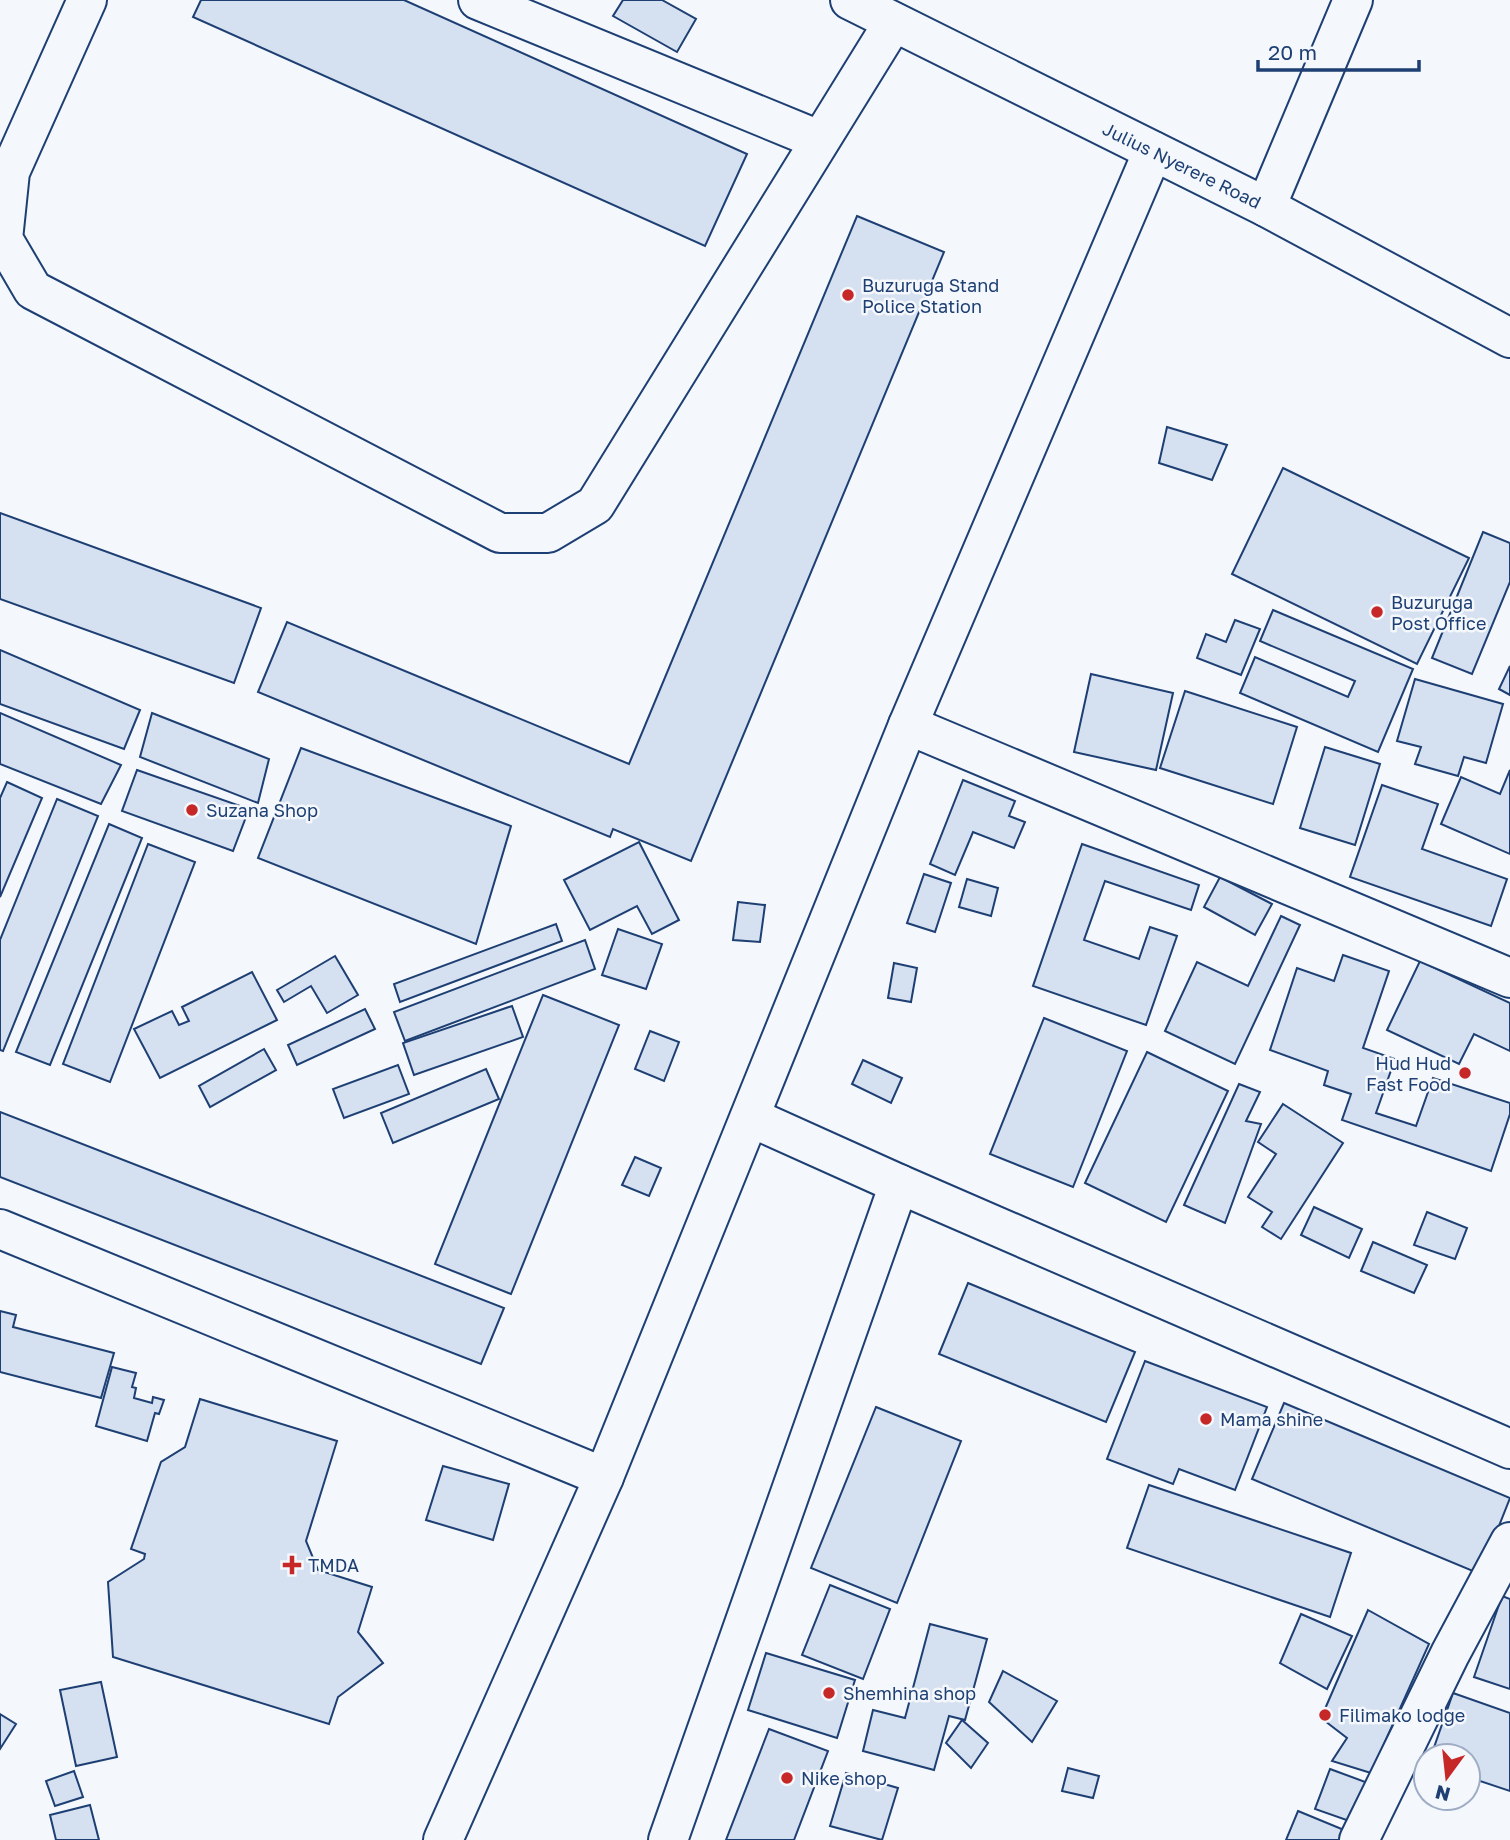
<svg xmlns="http://www.w3.org/2000/svg" width="1510" height="1840" viewBox="0 0 1510 1840" font-family="'Golos Text',sans-serif">
<rect width="100%" height="100%" fill="#f4f7fb"/>
<g fill="#d5e0f0" stroke="#1d3f73" stroke-width="2">
<polygon points="201,0 404,0 747,154 705,246 193,17"/>
<polygon points="623,0 662,0 696,19 677,52 613,16"/>
<polygon points="857,216 944,252 691,861 613,829 610,837 258,692 287,622 629,764"/>
<polygon points="1167,427 1227,445 1212,480 1159,463"/>
<polygon points="1283,468 1469,558 1417,664 1232,574"/>
<polygon points="0,513 261,608 234,683 0,599"/>
<polygon points="1483,532 1510,543 1510,582 1472,674 1432,658"/>
<polygon points="1273,610 1413,669 1378,752 1240,693 1255,657 1348,697 1355,681 1260,641"/>
<polygon points="1235,620 1260,629 1241,675 1197,658 1206,634 1226,642"/>
<polygon points="0,650 140,710 124,749 0,704"/>
<polygon points="1510,666 1510,695 1499,689"/>
<polygon points="1091,674 1173,693 1156,770 1074,752"/>
<polygon points="1415,679 1503,704 1486,763 1464,757 1458,776 1415,764 1421,747 1397,741"/>
<polygon points="1185,691 1297,727 1273,804 1160,768"/>
<polygon points="0,713 121,765 101,804 0,764"/>
<polygon points="152,713 269,759 258,803 140,757"/>
<polygon points="1325,747 1380,764 1355,845 1300,828"/>
<polygon points="301,748 511,826 476,944 258,858"/>
<polygon points="137,770 249,809 233,851 122,811"/>
<polygon points="1510,770 1510,854 1441,824 1461,777 1500,794"/>
<polygon points="963,780 1015,801 1009,816 1025,822 1014,848 973,832 955,875 930,864"/>
<polygon points="7,782 42,798 0,897 0,798"/>
<polygon points="1382,785 1438,804 1422,849 1507,879 1491,926 1350,877"/>
<polygon points="57,799 98,816 3,1051 0,1050 0,940"/>
<polygon points="109,824 142,838 50,1065 16,1052"/>
<polygon points="639,842 679,920 652,934 637,906 590,930 564,880"/>
<polygon points="148,844 195,862 110,1082 63,1064"/>
<polygon points="1082,844 1199,885 1191,910 1105,881 1084,940 1139,959 1150,927 1177,936 1146,1025 1033,986"/>
<polygon points="924,874 951,883 935,932 907,923"/>
<polygon points="1220,877 1272,904 1255,935 1204,907"/>
<polygon points="967,879 998,888 991,916 959,907"/>
<polygon points="738,902 765,905 760,942 733,940"/>
<polygon points="1281,916 1300,925 1235,1064 1165,1031 1197,962 1248,986"/>
<polygon points="556,924 562,941 400,1002 394,984"/>
<polygon points="618,929 662,944 646,989 602,975"/>
<polygon points="585,940 595,969 405,1041 394,1012"/>
<polygon points="1343,955 1389,971 1363,1048 1395,1059 1376,1113 1416,1126 1433,1078 1510,1103 1510,1114 1491,1171 1342,1120 1351,1094 1324,1085 1328,1071 1270,1050 1297,968 1334,981"/>
<polygon points="335,956 358,995 327,1013 311,986 284,1002 277,990"/>
<polygon points="1420,961 1510,1003 1510,1051 1474,1034 1459,1064 1387,1030"/>
<polygon points="894,963 917,968 911,1002 888,998"/>
<polygon points="252,972 277,1020 160,1078 134,1029 172,1011 179,1025 189,1021 182,1007"/>
<polygon points="543,995 619,1025 511,1294 435,1264"/>
<polygon points="512,1006 523,1037 414,1075 403,1043"/>
<polygon points="365,1009 375,1029 297,1065 288,1045"/>
<polygon points="1044,1018 1127,1051 1073,1187 990,1154"/>
<polygon points="650,1031 679,1042 664,1081 635,1069"/>
<polygon points="264,1049 276,1070 210,1107 199,1086"/>
<polygon points="1147,1052 1228,1091 1166,1222 1085,1183"/>
<polygon points="863,1060 902,1078 891,1103 852,1084"/>
<polygon points="398,1065 409,1094 344,1118 333,1089"/>
<polygon points="486,1069 499,1099 393,1143 381,1113"/>
<polygon points="1239,1084 1260,1092 1246,1121 1261,1124 1225,1223 1184,1205"/>
<polygon points="1283,1104 1343,1143 1281,1239 1262,1227 1272,1212 1248,1197 1276,1154 1258,1142"/>
<polygon points="0,1112 504,1308 481,1364 0,1177"/>
<polygon points="635,1157 661,1168 649,1196 622,1185"/>
<polygon points="1314,1207 1362,1229 1349,1258 1301,1235"/>
<polygon points="1427,1212 1467,1228 1455,1259 1414,1245"/>
<polygon points="1373,1242 1427,1265 1414,1293 1361,1271"/>
<polygon points="968,1283 1135,1352 1106,1422 939,1354"/>
<polygon points="0,1311 16,1315 13,1327 114,1353 101,1398 0,1372"/>
<polygon points="1145,1361 1267,1407 1235,1490 1179,1469 1173,1484 1107,1459"/>
<polygon points="112,1367 136,1373 132,1387 136,1388 134,1398 152,1403 153,1397 164,1400 159,1414 155,1413 147,1441 96,1426"/>
<polygon points="200,1399 337,1441 306,1541 318,1570 372,1587 358,1632 383,1663 338,1697 329,1724 113,1657 108,1582 144,1559 145,1554 131,1549 161,1462 185,1447"/>
<polygon points="1284,1403 1510,1498 1480,1574 1252,1479"/>
<polygon points="876,1407 961,1441 897,1603 811,1568"/>
<polygon points="443,1466 509,1484 493,1540 426,1520"/>
<polygon points="1149,1485 1351,1553 1330,1617 1127,1548"/>
<polygon points="830,1585 890,1609 863,1679 802,1655"/>
<polygon points="1502,1596 1510,1599 1510,1689 1474,1677"/>
<polygon points="1368,1610 1429,1644 1371,1773 1332,1761 1347,1738 1321,1718"/>
<polygon points="1301,1614 1352,1636 1327,1689 1280,1663"/>
<polygon points="930,1624 987,1639 965,1720 949,1716 934,1770 863,1751 873,1710 905,1718"/>
<polygon points="766,1653 855,1680 837,1738 748,1710"/>
<polygon points="1003,1671 1057,1701 1032,1742 989,1702"/>
<polygon points="101,1682 117,1757 76,1766 60,1690"/>
<polygon points="1453,1693 1510,1713 1510,1791 1468,1777 1468,1756 1431,1756"/>
<polygon points="0,1714 16,1724 0,1749"/>
<polygon points="962,1720 988,1743 971,1768 946,1743"/>
<polygon points="769,1729 828,1751 794,1840 726,1840"/>
<polygon points="1068,1768 1099,1776 1093,1798 1062,1791"/>
<polygon points="1330,1769 1368,1783 1355,1823 1315,1809"/>
<polygon points="74,1771 83,1797 55,1806 46,1781"/>
<polygon points="846,1773 898,1788 882,1840 830,1826"/>
<polygon points="90,1805 99,1840 56,1840 50,1815"/>
<polygon points="1298,1811 1349,1832 1345,1840 1286,1840"/>
</g>
<g fill="none" stroke-linecap="round" stroke-linejoin="round">
<defs>
<g id="minor">
<polyline points="87,0 10,172 3,239 33,290 500,533 548,533 595,505 893,23"/>
<polyline points="478,0 819,140"/>
<polyline points="1266,207 1353,0"/>
<polyline points="908,725 1510,978"/>
<polyline points="750,1117 899,1184 1510,1449"/>
<polyline points="0,1229 604,1477"/>
<polyline points="668,1840 899,1184"/>
<polyline points="1359,1840 1450,1654 1510,1542"/>
</g>
<polyline id="major" points="443,1840 604,1477 908,725 1153,151"/>
<polyline id="highway" points="850,0 1266,207 1510,338"/>
</defs>
<use href="#minor" stroke="#1d3f73" stroke-width="42"/>
<use href="#major" stroke="#1d3f73" stroke-width="42"/>
<use href="#highway" stroke="#1d3f73" stroke-width="42"/>
<use href="#minor" stroke="#f4f7fb" stroke-width="38"/>
<use href="#major" stroke="#f4f7fb" stroke-width="38"/>
<use href="#highway" stroke="#f4f7fb" stroke-width="38"/>
</g>
<g fill="#c62828" stroke="#f4f7fb" stroke-width="2.5">
<circle cx="848" cy="295" r="7"/>
<circle cx="1377" cy="612" r="7"/>
<circle cx="192" cy="810" r="7"/>
<circle cx="1465" cy="1073" r="7"/>
<circle cx="1206" cy="1419" r="7"/>
<path d="M288.5 1554.5h7v7h7v7h-7v7h-7v-7h-7v-7h7z"/>
<circle cx="829" cy="1693" r="7"/>
<circle cx="1325" cy="1715" r="7"/>
<circle cx="787" cy="1778" r="7"/>
</g>
<g text-anchor="middle" dominant-baseline="central" stroke-width="5" stroke-linejoin="round" paint-order="stroke">
<g font-size="18" fill="#1d3f73" stroke="#f4f7fb">
<text transform="translate(1182 165) rotate(26)">Julius Nyerere Road</text>
</g>
<g font-size="18" fill="#1d3f73" stroke="#f4f7fb" text-anchor="start">
<text x="862" y="285">Buzuruga Stand<tspan x="862" dy="21">Police Station</tspan></text>
<text x="1391" y="602">Buzuruga<tspan x="1391" dy="21">Post Office</tspan></text>
<text x="206" y="810">Suzana Shop</text>
<text x="1451" y="1063" text-anchor="end">Hud Hud<tspan x="1451" dy="21">Fast Food</tspan></text>
<text x="1220" y="1419">Mama shine</text>
<text x="308" y="1565">TMDA</text>
<text x="843" y="1693">Shemhina shop</text>
<text x="1339" y="1715">Filimako lodge</text>
<text x="801" y="1778">Nike shop</text>
</g>
</g>
<g transform="translate(1447 1777) rotate(195)"><circle r="33" fill="#f4f7fb" stroke="#9eadc5" stroke-width="2"/>
<path d="M0-5L12 26L0 18L-12 26Z" fill="#c62828"/>
<text y="-10" font-size="19" font-weight="bold" text-anchor="middle" fill="#1d3f73">N</text>
</g>
<path d="M1258 60v10h161v-10" fill="none" stroke="#1d3f73" stroke-width="3.5"/>
<text x="1268" y="60" font-size="21" fill="#1d3f73" stroke="#f4f7fb" stroke-width="5" paint-order="stroke">20 m</text>
</svg>
